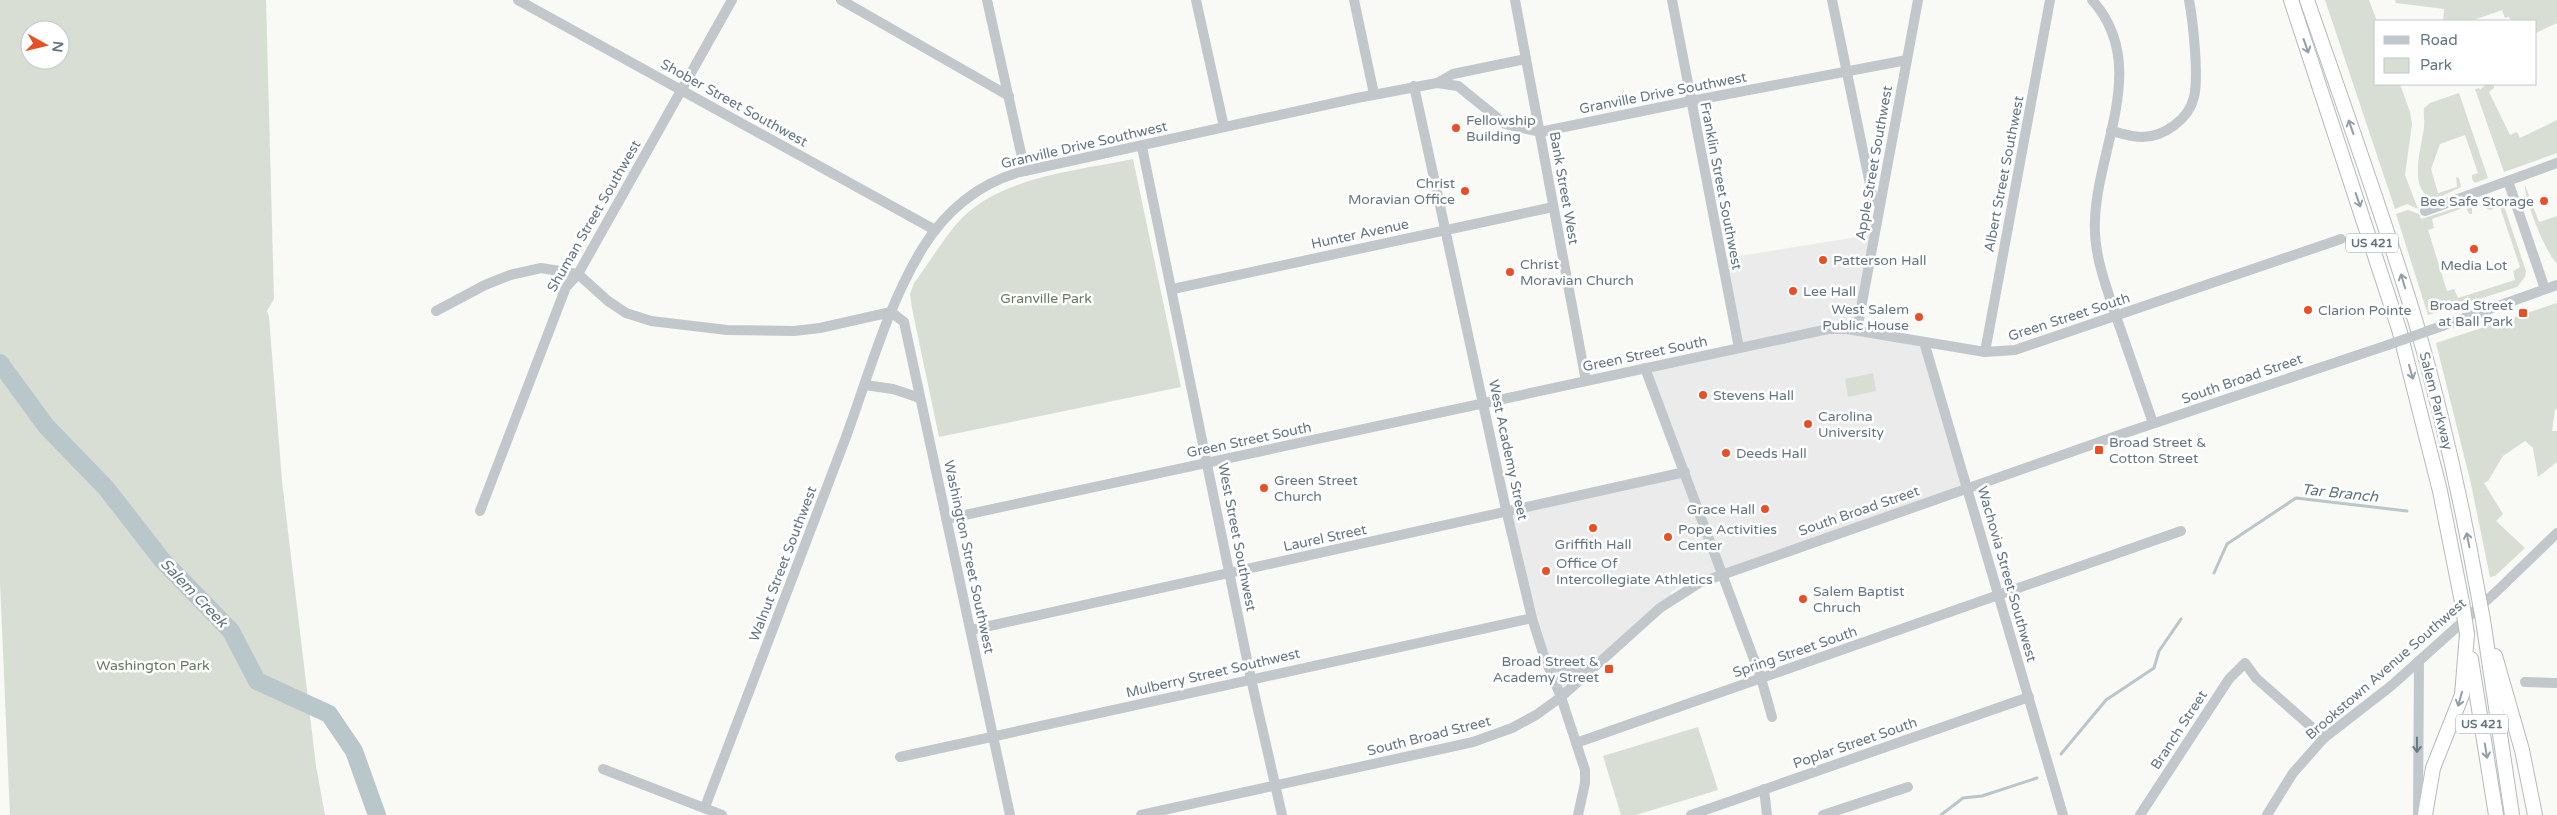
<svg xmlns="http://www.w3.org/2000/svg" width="2557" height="815" viewBox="0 0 2557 815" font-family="'Varela Round',sans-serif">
<rect width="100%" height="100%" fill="#f9f9f6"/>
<polygon fill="#eaebea" points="1875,234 1857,330 1924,342 1968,487 1722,573 1696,576 1670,593 1674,597 1561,697 1507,512 1684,472 1645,368 1738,348 1721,259"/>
<g fill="#d9ded5" fill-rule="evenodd">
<path d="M0,0H266L274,299L267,311L269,317L282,481L316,766L325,815H10L0,582ZM30,30H60V60H30Z"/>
<polygon points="2325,0 2369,0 2377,21 2376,84 2400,84 2410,112 2412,124 2405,175 2418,209 2407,204 2395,209"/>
<polygon points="2395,0 2557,0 2557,23 2536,33 2536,21 2511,21 2509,17 2505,18 2502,10 2471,21 2443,21 2444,9 2396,3"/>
<polygon points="2494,84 2494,88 2489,92 2510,135 2517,132 2520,138 2557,120 2557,153 2504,172 2475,89 2479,88 2480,90 2485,85"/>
<path d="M2459,93L2488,178L2475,183L2472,179V175L2478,173L2465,135L2440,144L2431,169L2438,193L2457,187L2456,177L2459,178L2461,187L2442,196L2430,198C2408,185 2422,147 2424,127C2425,121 2423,114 2424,108L2430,103Z"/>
<path d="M1133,159L1181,387L939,437L912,308L910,294L914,283C930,262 944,237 962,218C1004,176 1077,171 1133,159Z"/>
<path d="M2525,185L2539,222L2557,216V263C2547,257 2523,196 2525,185Z"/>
<polygon points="2491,196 2498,198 2503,203 2526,271 2525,277 2517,287 2428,315 2396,214 2408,210 2419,214 2421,219 2465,205 2472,206 2472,214 2469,214 2466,207 2432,219 2434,228 2428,230 2447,291 2454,289 2458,298 2515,280 2513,271 2520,267 2500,207 2490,210 2485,208 2484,198"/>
<polygon points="2557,303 2557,409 2555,410 2552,431 2557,431 2557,462 2538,477 2533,448 2525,441 2503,456 2488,481 2484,483 2503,514 2496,521 2525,548 2495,576 2490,577 2471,484 2436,343"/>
<polygon points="1873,373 1876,391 1848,397 1845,379"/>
<polygon points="1698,727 1718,790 1636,815 1621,815 1603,756"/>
</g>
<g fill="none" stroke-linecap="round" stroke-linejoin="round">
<g stroke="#b9c6ca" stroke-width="3">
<polyline points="2214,573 2227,544 2296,498 2407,511"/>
<polyline points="2061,754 2106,700 2154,668 2159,651 2181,619"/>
<polyline points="1941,815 1963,798 1982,796 2037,778"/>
</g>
<polyline stroke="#b9c6ca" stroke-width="18" points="0,363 46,426 106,488 162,560 231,631 257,681 329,714 354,751 377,815"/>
<defs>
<g id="highway">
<polyline points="2291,0 2399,329 2440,491 2462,602"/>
<path d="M2307,0C2344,107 2383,214 2416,323C2441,410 2461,499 2477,588"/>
<polyline points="2483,620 2512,815"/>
<polyline points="2495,656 2522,750 2535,815"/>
<polyline points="2471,659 2496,815"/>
<polyline points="2425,815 2433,768 2462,695 2467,634"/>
</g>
</defs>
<use href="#highway" stroke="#b5babd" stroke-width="16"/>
<g stroke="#c2c7cb" stroke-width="10">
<polyline points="518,0 935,230"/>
<polyline points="841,0 1009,96"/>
<polyline points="987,0 1025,171"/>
<polyline points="1196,0 1224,127"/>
<polyline points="1354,0 1374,94"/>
<polyline points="1515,0 1586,381"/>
<polyline points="1672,0 1739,348"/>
<polyline points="1832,0 1873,199 1880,204"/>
<path d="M2092,0C2150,64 2098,146 2095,219C2093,254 2106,286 2117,319C2129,353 2141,388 2153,423"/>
<polyline points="1437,83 1453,74 1526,59"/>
<polyline points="1414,86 1505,505 1532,618 1544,656 1561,697 1585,770 1585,783 1578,815"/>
<path d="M2111,131C2121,133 2132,137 2142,137C2164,137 2189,119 2194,97C2199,77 2193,21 2189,0"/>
<polyline points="1142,147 1251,679 1282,815"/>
<polyline points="2508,181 2545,289"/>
<polyline points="2425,211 2557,163"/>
<polyline points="1173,289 1553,207"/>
<polyline points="436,311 485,285 510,275 541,268 578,274 608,301 626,313 651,321 727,330 794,331 820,328 891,312"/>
<polyline points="891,312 904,322 1010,815"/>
<polyline points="2442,326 2557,285"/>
<polyline points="1857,330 1918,0"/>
<polyline points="1924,342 2063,815"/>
<polyline points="1985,352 2050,0"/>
<polyline points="1645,368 1761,678 1772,717"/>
<polyline points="865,385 893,389 920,398"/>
<polyline points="480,511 566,287 578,274 732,0"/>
<polyline points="946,519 1828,329 1847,329 1985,352 2015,350 2341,239"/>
<polyline points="971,630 1685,472"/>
<path d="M1546,658C1561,672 1572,673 1592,669"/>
<polyline points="2525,682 2557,683"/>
<polyline points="1576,743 2181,531"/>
<polyline points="900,757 1532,618"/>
<polyline points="603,769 722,815"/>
<polyline points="1764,789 1767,815"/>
<path d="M705,807C752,684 799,561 846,437C869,374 887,307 922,249C945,212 978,184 1020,172L1357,98L1437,83L1458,86L1505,124L1540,132L1691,101L1907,60"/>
<polyline points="1141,815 1473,742 1512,728 1536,715 1561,697 1660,608 1699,583 2122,434 2388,345"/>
<polyline points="1691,815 2029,697"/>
<polyline points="1823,815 1908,787"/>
<polyline points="2140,815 2229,679 2245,663 2256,678 2324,738"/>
<polyline points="2267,815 2293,773 2324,738 2391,686 2496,592 2557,533"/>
<polyline points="2418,815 2419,661"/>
</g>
<use href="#highway" stroke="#fff" stroke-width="14"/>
<defs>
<g id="highway-bridge">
<polyline points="2477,588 2483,620"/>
<polyline points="2462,602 2467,634"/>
</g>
</defs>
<use href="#highway-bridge" stroke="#b5babd" stroke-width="16" stroke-linecap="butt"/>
<polyline stroke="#c2c7cb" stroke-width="10" points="2388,345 2442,326"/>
<use href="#highway-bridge" stroke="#fff" stroke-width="14"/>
</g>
<defs><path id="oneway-shaft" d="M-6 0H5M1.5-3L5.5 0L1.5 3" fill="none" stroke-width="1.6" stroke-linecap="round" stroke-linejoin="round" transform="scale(1.25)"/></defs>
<g stroke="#929fa8">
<use href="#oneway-shaft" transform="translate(2306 46) rotate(71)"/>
<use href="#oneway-shaft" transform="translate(2351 127) rotate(-109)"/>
<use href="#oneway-shaft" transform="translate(2358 200) rotate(71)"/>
<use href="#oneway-shaft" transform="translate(2403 281) rotate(-107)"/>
<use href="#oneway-shaft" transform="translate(2411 372) rotate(74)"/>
<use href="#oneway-shaft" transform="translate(2468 540) rotate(-101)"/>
<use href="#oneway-shaft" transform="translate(2460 699) rotate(106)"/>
<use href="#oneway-shaft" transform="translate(2486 751) rotate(81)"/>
</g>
<use stroke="#687a86" href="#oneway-shaft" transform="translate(2417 745) rotate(90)"/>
<g fill="#e94e27" stroke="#fff" stroke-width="2">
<circle cx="1456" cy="128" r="5"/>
<circle cx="1465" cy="191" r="5"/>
<circle cx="2544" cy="201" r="5"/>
<circle cx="2474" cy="249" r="5"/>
<circle cx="1823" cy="260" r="5"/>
<circle cx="1510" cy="272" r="5"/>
<circle cx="1793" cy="291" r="5"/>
<circle cx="2308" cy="310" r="5"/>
<rect x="2518" y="308" width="10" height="10" rx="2.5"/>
<circle cx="1919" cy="317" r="5"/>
<circle cx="1703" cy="395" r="5"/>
<circle cx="1808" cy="424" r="5"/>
<rect x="2094" y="445" width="10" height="10" rx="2.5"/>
<circle cx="1726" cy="453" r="5"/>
<circle cx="1264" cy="488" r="5"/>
<circle cx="1765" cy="509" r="5"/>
<circle cx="1593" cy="528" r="5"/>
<circle cx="1668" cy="537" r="5"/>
<circle cx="1546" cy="571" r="5"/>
<circle cx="1803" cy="599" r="5"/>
<rect x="1604" y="664" width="10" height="10" rx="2.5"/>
</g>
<g text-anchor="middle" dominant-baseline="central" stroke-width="5" stroke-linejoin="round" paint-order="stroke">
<g fill="#fff" stroke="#929fa8" stroke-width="1">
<rect x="2346" y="233.5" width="52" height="19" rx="4"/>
<rect x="2456" y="714.5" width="52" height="19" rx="4"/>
</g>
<g font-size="12" font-weight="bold" fill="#637682">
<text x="2372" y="243">US 421</text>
<text x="2482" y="724">US 421</text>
</g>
<g font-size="14" fill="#637682" stroke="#fff">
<text transform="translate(1663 93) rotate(-11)">Granville Drive Southwest</text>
<text transform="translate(734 103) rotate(29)">Shober Street Southwest</text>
<text transform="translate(1084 145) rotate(-13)">Granville Drive Southwest</text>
<text transform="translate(1874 163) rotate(-80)">Apple Street Southwest</text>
<text transform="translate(2004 174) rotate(-79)">Albert Street Southwest</text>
<text transform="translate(1721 186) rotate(79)">Franklin Street Southwest</text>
<text transform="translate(1564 188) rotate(80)">Bank Street West</text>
<text transform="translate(594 216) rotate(-60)">Shuman Street Southwest</text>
<text transform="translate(1360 234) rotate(-12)">Hunter Avenue</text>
<text transform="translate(2069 317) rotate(-18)">Green Street South</text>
<text transform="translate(1645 354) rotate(-12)">Green Street South</text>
<text transform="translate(2242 379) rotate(-19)">South Broad Street</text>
<text transform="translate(2436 401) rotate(76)">Salem Parkway</text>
<text transform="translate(1249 440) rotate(-12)">Green Street South</text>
<text transform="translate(1508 450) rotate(78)">West Academy Street</text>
<text transform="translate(1859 511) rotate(-19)">South Broad Street</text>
<text transform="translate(1237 537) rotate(79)">West Street Southwest</text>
<text transform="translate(1325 538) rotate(-12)">Laurel Street</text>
<text transform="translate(969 557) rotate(78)">Washington Street Southwest</text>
<text transform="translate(783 564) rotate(-69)">Walnut Street Southwest</text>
<text transform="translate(2007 574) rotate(74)">Wachovia Street Southwest</text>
<text transform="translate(1795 652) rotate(-19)">Spring Street South</text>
<text transform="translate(2386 669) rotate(-41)">Brookstown Avenue Southwest</text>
<text transform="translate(1213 673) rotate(-13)">Mulberry Street Southwest</text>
<text transform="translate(2179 730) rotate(-57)">Branch Street</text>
<text transform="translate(1429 736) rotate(-14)">South Broad Street</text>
<text transform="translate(1855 743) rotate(-19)">Poplar Street South</text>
</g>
<g font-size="14" fill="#637682" stroke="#fff" text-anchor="start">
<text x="1466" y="120">Fellowship<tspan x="1466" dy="16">Building</tspan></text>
<text x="1455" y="183" text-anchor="end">Christ<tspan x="1455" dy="16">Moravian Office</tspan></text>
<text x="2534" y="201" text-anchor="end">Bee Safe Storage</text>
<text x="1833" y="260">Patterson Hall</text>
<text x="1520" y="264">Christ<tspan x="1520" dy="16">Moravian Church</tspan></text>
<text x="2474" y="265" text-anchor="middle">Media Lot</text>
<text x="1803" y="291">Lee Hall</text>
<text x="2513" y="305" text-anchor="end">Broad Street<tspan x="2513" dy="16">at Ball Park</tspan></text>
<text x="1909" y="309" text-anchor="end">West Salem<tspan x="1909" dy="16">Public House</tspan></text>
<text x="2318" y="310">Clarion Pointe</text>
<text x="1713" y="395">Stevens Hall</text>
<text x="1818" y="416">Carolina<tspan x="1818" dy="16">University</tspan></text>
<text x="2109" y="442">Broad Street &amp;<tspan x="2109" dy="16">Cotton Street</tspan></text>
<text x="1736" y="453">Deeds Hall</text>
<text x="1274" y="480">Green Street<tspan x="1274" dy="16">Church</tspan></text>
<text x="1755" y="509" text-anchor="end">Grace Hall</text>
<text x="1678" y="529">Pope Activities<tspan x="1678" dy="16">Center</tspan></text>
<text x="1593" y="544" text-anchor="middle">Griffith Hall</text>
<text x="1556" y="563">Office Of<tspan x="1556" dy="16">Intercollegiate Athletics</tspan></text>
<text x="1813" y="591">Salem Baptist<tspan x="1813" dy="16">Chruch</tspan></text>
<text x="1599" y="661" text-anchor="end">Broad Street &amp;<tspan x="1599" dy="16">Academy Street</tspan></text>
</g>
<g font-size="14" fill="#677a62" stroke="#fff">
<text x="1046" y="298">Granville Park</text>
<text x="153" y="665">Washington Park</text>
</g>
<g font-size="15" font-style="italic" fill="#5e757c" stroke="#fff">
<text transform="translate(2340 493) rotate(6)">Tar Branch</text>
<text transform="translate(194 593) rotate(46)">Salem Creek</text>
</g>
</g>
<rect x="2374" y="20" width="162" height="65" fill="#ffffff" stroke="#c1c8cd"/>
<rect x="2384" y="36" width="25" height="8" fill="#c2c7cb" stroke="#c1c8cd"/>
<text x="2420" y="45" font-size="15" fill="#637682">Road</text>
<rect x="2384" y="58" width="25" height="15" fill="#d9ded5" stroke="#c1c8cd"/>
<text x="2420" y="70" font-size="15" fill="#637682">Park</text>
<g transform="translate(45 45) rotate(98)"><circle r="24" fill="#ffffff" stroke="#c1c8cd"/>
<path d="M0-4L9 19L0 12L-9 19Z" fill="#e94e27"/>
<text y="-8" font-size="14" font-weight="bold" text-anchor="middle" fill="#637682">N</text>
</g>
</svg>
